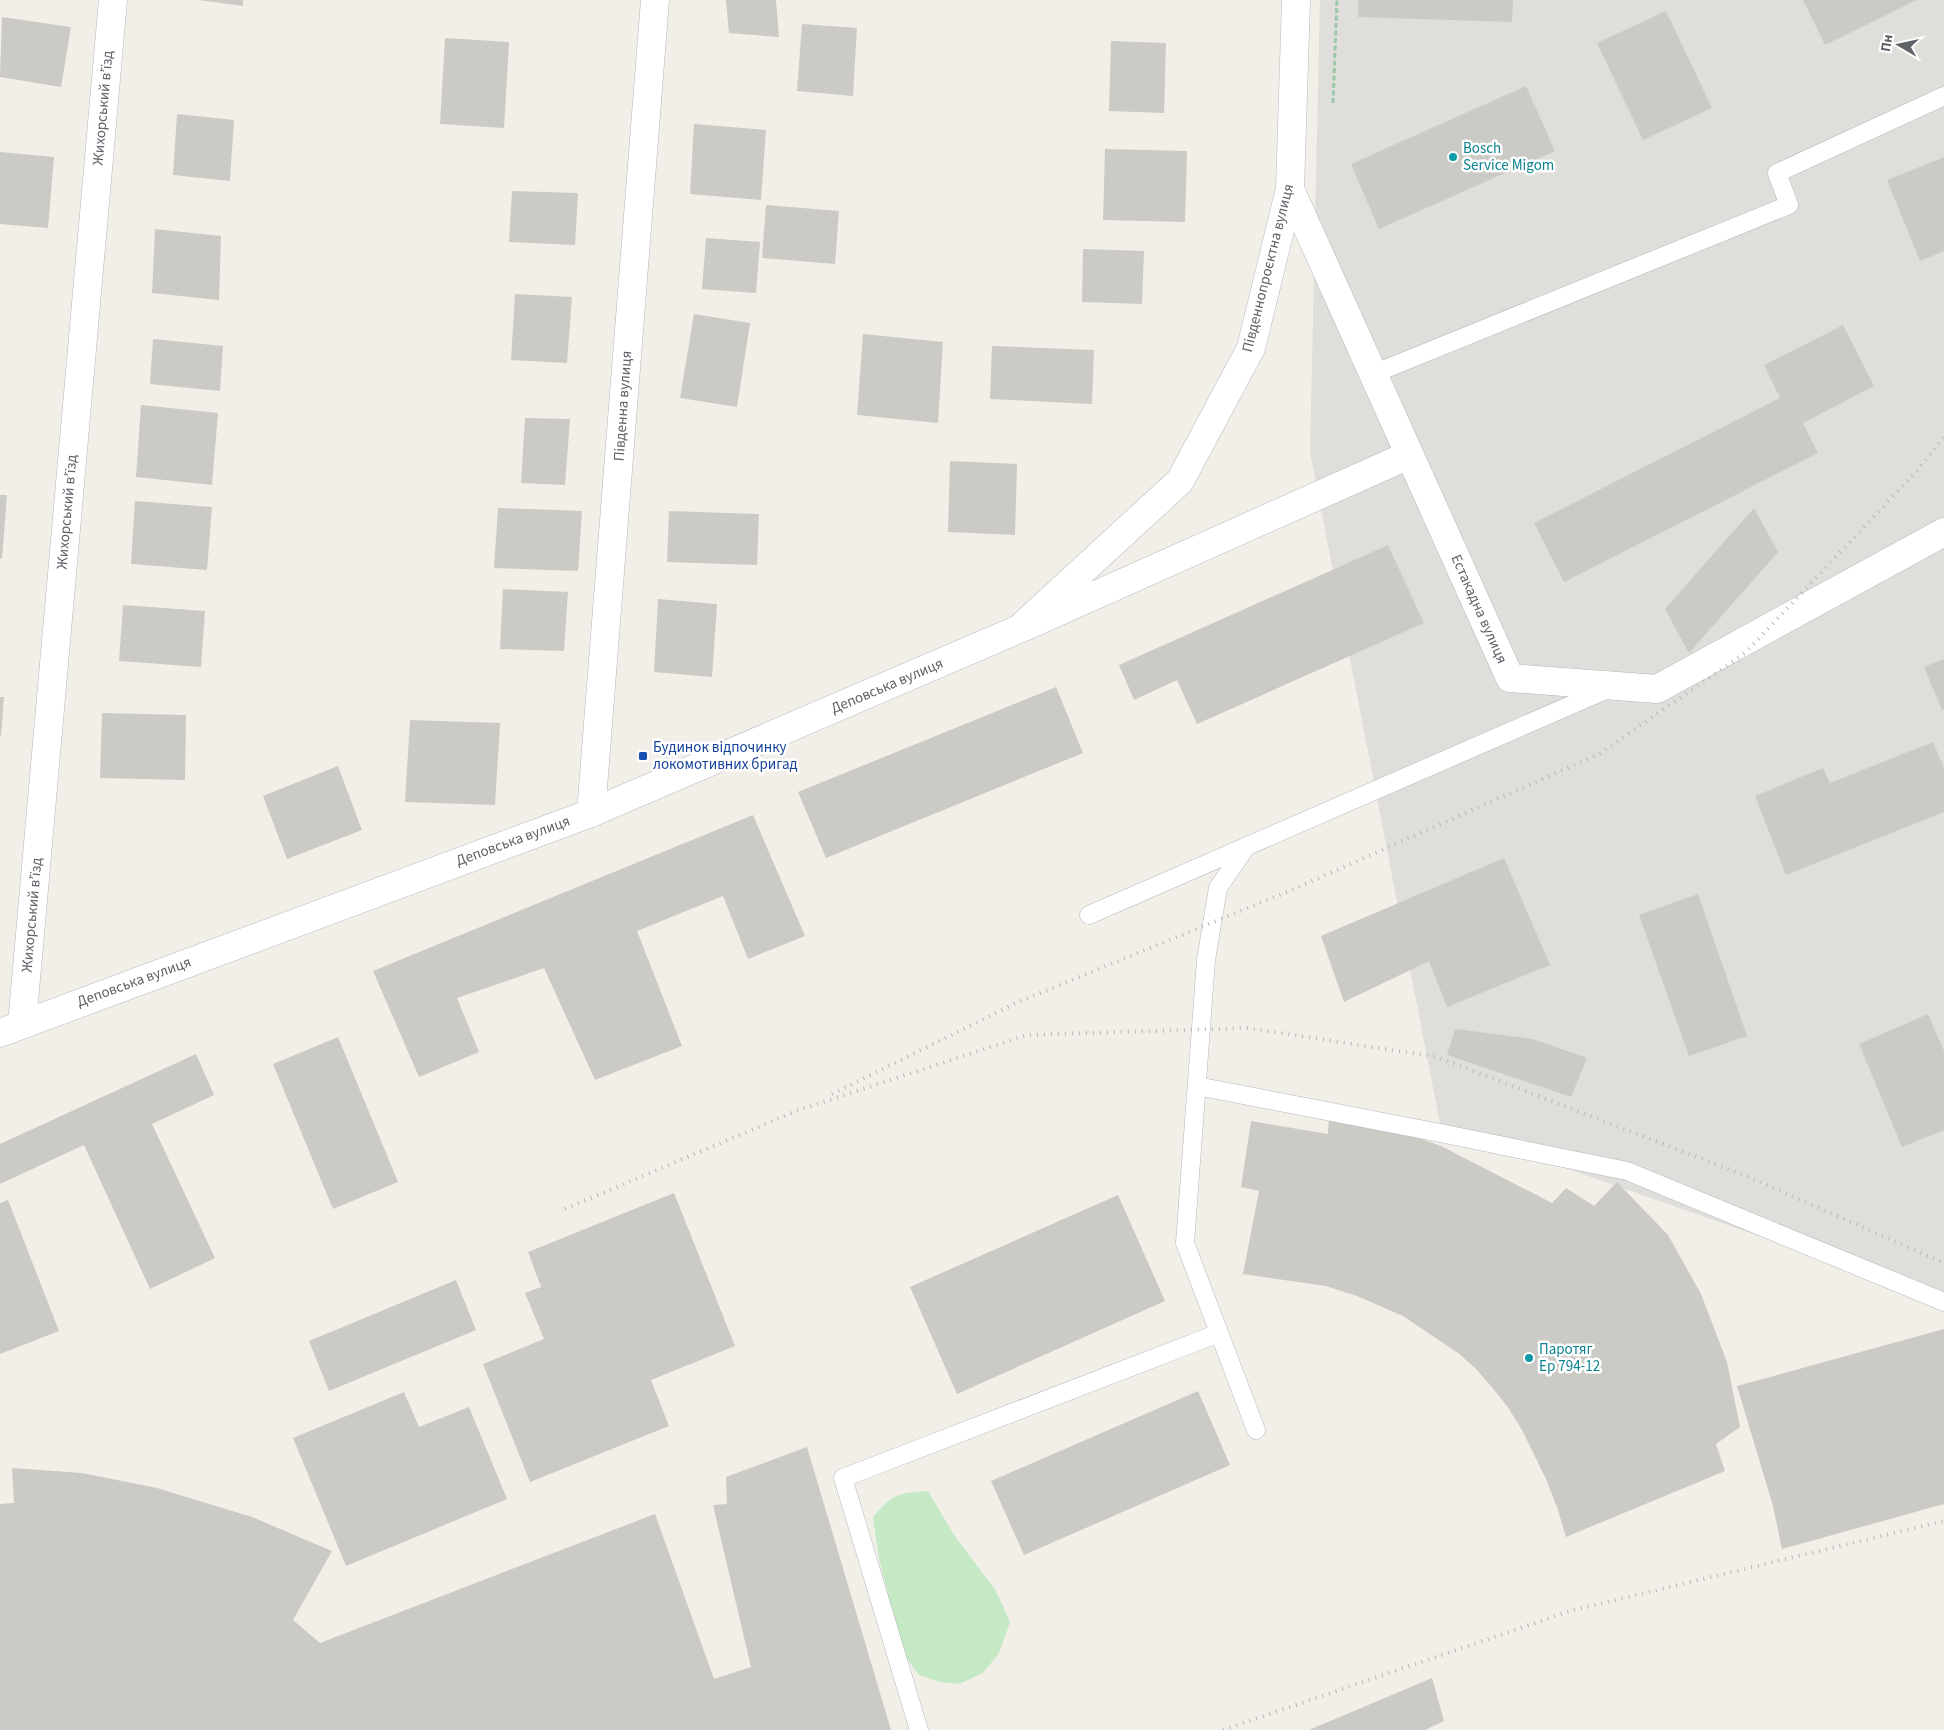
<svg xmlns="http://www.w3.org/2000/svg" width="1944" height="1730" viewBox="0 0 1944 1730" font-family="'Source Sans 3',sans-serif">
<rect width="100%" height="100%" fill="#f1efe8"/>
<polygon fill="#e0deda" points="1320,0 1944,0 1944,1301 1440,1124 1310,452"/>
<path fill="#c5e8c5" d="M928,1491L954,1535L996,1591L1010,1622L999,1653L983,1673L959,1684L940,1682L919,1675L893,1640L887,1590L879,1559L873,1517C893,1494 897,1493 928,1491Z"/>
<g fill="#cccac5">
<polygon points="199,0 243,0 243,6"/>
<polygon points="726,0 776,0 779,37 729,33"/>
<polygon points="1358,0 1513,0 1512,22 1358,17"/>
<polygon points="1803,0 1917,0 1825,45"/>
<polygon points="1666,11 1712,108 1643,140 1597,43"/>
<polygon points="2,17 71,27 61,87 0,77"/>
<polygon points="802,24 857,28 853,96 797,91"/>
<polygon points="445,38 509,42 504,128 440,124"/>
<polygon points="1111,41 1166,43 1164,113 1109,111"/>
<polygon points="1526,86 1555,151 1379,229 1351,164"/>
<polygon points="177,114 234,120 230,181 173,175"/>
<polygon points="694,124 766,130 761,200 690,194"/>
<polygon points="1105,149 1187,151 1185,222 1103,220"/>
<polygon points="0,152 54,157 48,228 0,224"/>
<polygon points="1944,157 1944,251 1920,261 1887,180"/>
<polygon points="512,191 578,193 575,245 509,242"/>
<polygon points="766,205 839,211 835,264 762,258"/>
<polygon points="155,229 221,236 219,300 152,293"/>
<polygon points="706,238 760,242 756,293 702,289"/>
<polygon points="1083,249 1144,251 1142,304 1082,302"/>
<polygon points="515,294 572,297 567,363 511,360"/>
<polygon points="694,314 750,323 737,407 680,398"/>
<polygon points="1843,325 1874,386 1803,423 1818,453 1564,582 1534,523 1780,398 1764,365"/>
<polygon points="863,334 943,342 938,423 857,415"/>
<polygon points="153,339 223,346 220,391 150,384"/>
<polygon points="992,346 1094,350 1092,404 990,399"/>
<polygon points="141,405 218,413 212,485 136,477"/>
<polygon points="525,418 570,419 565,485 521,483"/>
<polygon points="950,461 1017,464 1015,535 948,532"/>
<polygon points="0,495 7,495 2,559 0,558"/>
<polygon points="135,501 212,507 207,570 131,564"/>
<polygon points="498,508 582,511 578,571 494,568"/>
<polygon points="1754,508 1778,552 1689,653 1665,609"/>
<polygon points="669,511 759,514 757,565 667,562"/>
<polygon points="1388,545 1424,623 1197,724 1177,680 1134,700 1119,665"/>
<polygon points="503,589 568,592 564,651 500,649"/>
<polygon points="658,599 717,604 712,677 654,672"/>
<polygon points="123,605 205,611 201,667 119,661"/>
<polygon points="1944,659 1944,709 1942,710 1924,667"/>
<polygon points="1056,687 1083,753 826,858 798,792"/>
<polygon points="0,697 4,697 1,736 0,736"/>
<polygon points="102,713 186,715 185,780 100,778"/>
<polygon points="410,720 500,723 495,805 405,802"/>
<polygon points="1933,742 1944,768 1944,812 1786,875 1755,796 1823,768 1830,783"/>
<polygon points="338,766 362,830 287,859 263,796"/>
<polygon points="753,815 805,936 748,959 723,896 637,931 682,1046 595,1080 544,968 457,998 479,1052 419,1077 373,971"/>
<polygon points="1504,858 1550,965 1447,1007 1429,961 1344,1002 1321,936"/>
<polygon points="1698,894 1747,1036 1689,1056 1639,915"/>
<polygon points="1928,1014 1944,1051 1944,1130 1902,1147 1859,1044"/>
<polygon points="1455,1029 1533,1039 1587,1058 1571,1097 1447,1055"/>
<polygon points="338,1037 398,1182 333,1209 273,1064"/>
<polygon points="196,1054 214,1095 152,1124 215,1258 150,1289 84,1145 0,1184 0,1144"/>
<polygon points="1329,1115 1388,1127 1441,1146 1552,1203 1566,1188 1594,1206 1617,1182 1668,1235 1701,1294 1727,1362 1740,1427 1716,1444 1725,1471 1566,1537 1558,1510 1546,1479 1522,1430 1507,1406 1491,1386 1475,1368 1458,1353 1403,1316 1357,1296 1326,1286 1243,1274 1259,1191 1241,1187 1251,1121 1328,1134"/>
<polygon points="674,1193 735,1346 651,1380 669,1426 530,1482 483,1364 544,1339 525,1293 541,1287 528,1252"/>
<polygon points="1118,1195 1165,1301 957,1394 910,1287"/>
<polygon points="8,1200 59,1331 0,1354 0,1203"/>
<polygon points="456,1280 476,1330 329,1391 309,1341"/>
<polygon points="1944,1329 1944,1504 1782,1549 1773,1506 1737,1386"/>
<polygon points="1198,1391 1230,1465 1024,1555 991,1481"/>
<polygon points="404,1392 419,1427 469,1407 507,1499 346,1566 293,1438"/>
<polygon points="807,1447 891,1730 0,1730 0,1504 14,1503 12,1468 82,1473 157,1488 252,1517 332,1551 293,1620 320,1643 655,1514 714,1679 751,1667 713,1505 727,1504 726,1477"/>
<polygon points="1432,1678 1444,1721 1425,1730 1309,1730"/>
</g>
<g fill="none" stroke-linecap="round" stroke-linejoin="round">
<defs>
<g id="service">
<polyline points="1373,374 1789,205 1777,173 1944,96"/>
<polyline points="1246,847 1218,888 1206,960 1185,1243 1256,1430"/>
<polyline points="1089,915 1610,688"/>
<polyline points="1197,1086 1435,1132 1627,1171 1944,1302"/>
<polyline points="919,1730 843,1478 1219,1333"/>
</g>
<g id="minor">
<polyline points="1290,189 1510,678 1657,689 1944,532"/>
<polyline points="1024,627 1409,455"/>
<polyline points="591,813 655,0"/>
<polyline points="22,1024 113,0"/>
</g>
<polyline id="secondary" points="0,1033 591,813 1019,629 1180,481 1251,348 1290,189 1296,0"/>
</defs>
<use href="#service" stroke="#b5b8bc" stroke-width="19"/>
<use href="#minor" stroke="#b5b8bc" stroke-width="29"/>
<use href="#secondary" stroke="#b6babf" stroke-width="29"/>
<polyline stroke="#9cc7a9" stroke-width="3" stroke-dasharray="5 2.5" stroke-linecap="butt" points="1333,103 1337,0"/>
<use href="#service" stroke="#fff" stroke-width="18"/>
<use href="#minor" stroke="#fff" stroke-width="28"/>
<use href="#secondary" stroke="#fff" stroke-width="28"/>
<g stroke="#b6b7b8" stroke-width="4" stroke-dasharray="1 6" stroke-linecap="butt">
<polyline points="832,1094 1016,1003 1294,889 1599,754 1745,653 1917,471 1944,437"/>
<polyline points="565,1209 796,1111 1027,1035 1248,1028 1437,1057 1744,1175 1944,1263"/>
<polyline points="1223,1730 1570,1611 1944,1521"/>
</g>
</g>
<g fill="#0f9aa8" stroke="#fff" stroke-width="2">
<circle cx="1453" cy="157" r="5"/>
<circle cx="1529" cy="1358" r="5"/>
</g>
<rect fill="#1a4fb4" stroke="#fff" stroke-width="2" x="638" y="751" width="10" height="10" rx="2.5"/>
<g text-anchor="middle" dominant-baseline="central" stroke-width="5" stroke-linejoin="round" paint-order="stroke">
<g font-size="15" fill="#5f6368" stroke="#fff">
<text transform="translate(103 108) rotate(-85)">Жихорський в’їзд</text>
<text transform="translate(1268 268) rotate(-76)">Південнопроєктна вулиця</text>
<text transform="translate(623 406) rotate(-86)">Південна вулиця</text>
<text transform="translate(67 512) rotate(-85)">Жихорський в’їзд</text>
<text transform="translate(1479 609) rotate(66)">Естакадна вулиця</text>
<text transform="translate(887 686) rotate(-23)">Деповська вулиця</text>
<text transform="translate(513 841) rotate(-20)">Деповська вулиця</text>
<text transform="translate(32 915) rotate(-85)">Жихорський в’їзд</text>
<text transform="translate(134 982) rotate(-20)">Деповська вулиця</text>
</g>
<g font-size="15" fill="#0d838f" stroke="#fff" text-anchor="start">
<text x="1463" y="148">Bosch<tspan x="1463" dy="17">Service Migom</tspan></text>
<text x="1539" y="1349">Паротяг<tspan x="1539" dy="17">Ер 794-12</tspan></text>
</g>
<g font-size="15" fill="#164399" stroke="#fff" text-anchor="start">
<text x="653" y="747">Будинок відпочинку<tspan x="653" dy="17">локомотивних бригад</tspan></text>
</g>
</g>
<g transform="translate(1899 45) rotate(279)" stroke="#ffffff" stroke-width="4" paint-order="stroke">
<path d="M0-4L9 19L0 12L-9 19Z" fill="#5f6368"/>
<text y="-8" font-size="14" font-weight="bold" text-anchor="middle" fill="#5f6368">Пн</text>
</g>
</svg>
